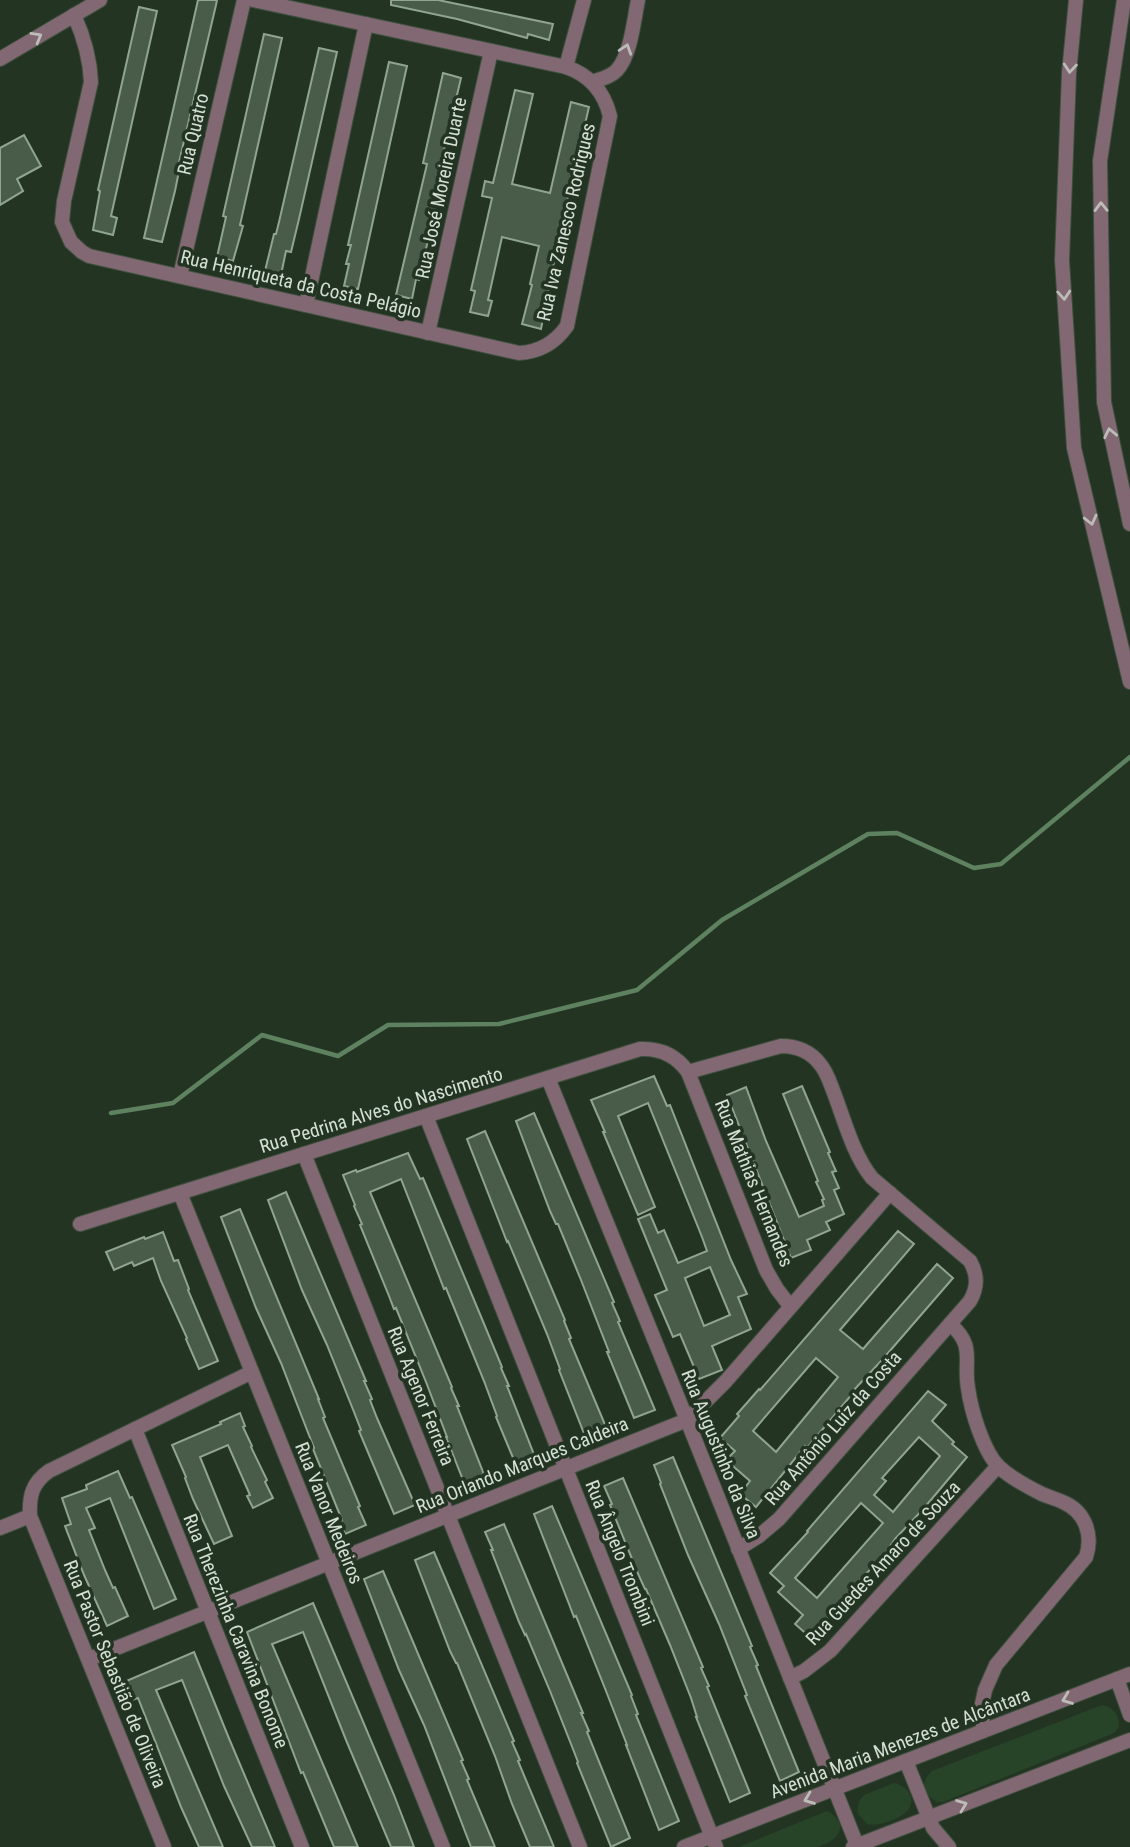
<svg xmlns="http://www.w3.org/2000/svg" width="1130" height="1847" viewBox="0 0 1130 1847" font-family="'Roboto Condensed',sans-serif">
<rect width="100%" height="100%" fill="#233423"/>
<g fill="#274428">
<path d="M1102,1705C1114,1707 1119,1715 1119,1727L1114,1733L943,1802H937C922,1793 919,1784 932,1771Z"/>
<path d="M894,1783C908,1786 919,1801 905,1813C897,1820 877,1827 867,1824L858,1814C857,1806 858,1801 864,1795Z"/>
<path d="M827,1811C852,1824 837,1843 816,1847C809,1847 801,1847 794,1847C775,1847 757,1847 739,1847Z"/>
</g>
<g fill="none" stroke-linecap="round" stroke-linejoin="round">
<polyline stroke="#5e8160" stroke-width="4.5" points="111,1113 173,1103 262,1035 338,1056 388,1025 499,1024 637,990 722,920 868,834 897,833 974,868 1001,864 1130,757"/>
</g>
<g fill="#495c4a" stroke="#90a590" stroke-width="2" fill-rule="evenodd">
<polygon points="198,0 217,0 216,5 177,171 179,171 175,191 162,242 144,238"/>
<polygon points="391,0 438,0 553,24 549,40 528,34 527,38 457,19 391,5"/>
<polygon points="139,7 157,11 111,216 117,218 113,235 93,230 100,191 98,190"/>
<polygon points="264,34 282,38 240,225 243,226 233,261 217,257 226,217 223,216"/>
<polygon points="319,48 337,52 299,219 291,252 286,251 281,275 265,271 274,234 276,234 279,222"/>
<polygon points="389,62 407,66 358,289 344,286 349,264 346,264 351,245 348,245"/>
<polygon points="443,73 461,78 435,189 439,190 435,209 419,280 416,279 412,299 396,295 427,164 423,163"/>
<polygon points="515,90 533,94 512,184 550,193 571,102 589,107 559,236 541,329 522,324 532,285 530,284 539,246 502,237 488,300 492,301 488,316 470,312 475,291 471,290 492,198 482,196 485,181 493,183"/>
<polygon points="24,135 41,166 17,179 23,191 0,205 0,148"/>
<path d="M654,1076L667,1106L670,1105L731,1260L747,1294L738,1297L751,1329L712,1346L722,1370L699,1379L680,1334L673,1337L655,1295L667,1290L638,1219L650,1214L658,1233L664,1230L678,1263L707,1251L702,1237L648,1103L618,1116L655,1207L638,1215L603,1132H605L591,1100ZM710,1267L730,1315L704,1326L685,1278Z"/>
<polygon points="802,1086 830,1152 828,1153 836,1171 832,1172 839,1188 834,1190 844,1214 826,1222 830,1230 807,1240 811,1250 791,1258 727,1095 746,1087 766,1141 799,1217 824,1206 822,1200 824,1199 816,1182 818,1181 783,1094"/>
<polygon points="534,1113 614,1302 612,1303 620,1321 618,1322 655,1410 634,1418 607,1352 609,1352 581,1280 558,1224 556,1224 550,1211 516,1121"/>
<polygon points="485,1131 565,1320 564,1321 571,1338 569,1339 606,1427 585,1436 559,1370 560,1369 547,1334 508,1241 507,1242 502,1229 467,1139"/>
<polygon points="408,1153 420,1179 423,1178 482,1319 502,1367 501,1368 509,1386 507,1386 535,1457 516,1465 496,1417 497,1416 484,1381 446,1288 444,1289 439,1276 401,1179 370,1192 452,1387 451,1388 459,1406 457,1406 485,1477 465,1485 446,1437 447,1437 426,1382 396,1308 394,1309 389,1296 360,1225 362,1224 354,1206 355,1205 343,1175 356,1170 357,1172"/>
<polygon points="286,1192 366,1381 364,1381 372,1399 370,1400 377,1418 415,1505 394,1514 359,1431 361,1430 354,1412 327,1345 302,1290 268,1200"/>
<polygon points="240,1209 319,1399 318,1399 325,1417 323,1418 360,1506 358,1507 366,1525 345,1534 339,1521 342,1520 313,1449 314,1448 307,1430 281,1363 256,1308 221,1217"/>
<path d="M898,1231L914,1244L840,1330L863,1349L937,1264L953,1278L882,1360L852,1392L853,1393L807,1448L805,1446L756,1507L740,1494L750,1481L726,1460L735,1451L720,1438L739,1416L737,1414L746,1404L759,1389L760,1390ZM816,1358L838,1377L776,1452L753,1431Z"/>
<polygon points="163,1232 174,1261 178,1260 189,1289 188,1290 218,1361 199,1369 186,1339 187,1338 161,1281 153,1258 134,1266 132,1262 114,1270 106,1252 144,1237 145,1239"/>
<path d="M928,1391L946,1405L932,1421L954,1442L952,1444L967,1457L925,1507L895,1539L884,1555L845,1596L846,1597L811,1638L795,1624L803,1615L778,1592L784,1586L770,1573L808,1532L807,1531ZM919,1437L940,1456L893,1512L874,1495L886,1481L882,1478ZM861,1503L883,1523L817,1598L795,1578Z"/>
<polygon points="240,1413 245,1426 243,1427 252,1446 251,1447 267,1480 265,1482 273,1498 253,1508 247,1496 250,1495 228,1445 200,1457 232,1536 214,1544 193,1499 185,1478 186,1477 172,1445 221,1424 220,1422"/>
<polygon points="673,1457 752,1646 750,1647 758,1665 756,1666 799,1772 780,1781 745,1696 747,1695 719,1624 688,1555 660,1484 661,1483 654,1465"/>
<polygon points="118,1471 130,1498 132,1497 176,1599 154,1609 110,1498 86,1508 95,1528 89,1530 105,1570 113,1588 115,1587 128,1616 107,1626 84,1575 65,1526 71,1524 62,1498 87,1489 86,1485"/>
<polygon points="623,1478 703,1667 701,1668 709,1686 707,1687 750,1793 730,1802 696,1717 697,1717 691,1698 670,1645 646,1589 645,1589 639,1576 610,1505 612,1504 604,1486"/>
<polygon points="552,1506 632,1695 631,1696 638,1714 636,1715 679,1821 659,1830 626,1745 627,1745 606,1691 576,1616 574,1617 569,1604 534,1514"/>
<polygon points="504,1524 583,1713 581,1713 589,1731 587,1732 630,1838 611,1847 577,1763 578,1762 571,1744 550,1691 526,1634 525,1635 519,1622 491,1550 493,1550 485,1532"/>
<polygon points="434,1552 514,1741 512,1742 520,1760 518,1761 554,1847 530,1847 512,1804 495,1756 457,1663 456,1663 450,1651 415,1560"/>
<polygon points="383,1571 463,1760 461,1761 469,1779 467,1780 495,1847 471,1847 424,1725 399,1670 364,1579"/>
<polygon points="313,1603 394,1795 414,1847 391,1847 346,1740 303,1632 272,1644 358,1847 334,1847 303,1772 301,1773 296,1760 247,1632"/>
<polygon points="194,1652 228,1736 275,1847 252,1847 224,1786 182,1680 156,1690 223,1847 199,1847 181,1807 138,1698 132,1700 124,1682"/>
</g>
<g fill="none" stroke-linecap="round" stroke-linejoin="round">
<defs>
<g id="minor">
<polyline points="1076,0 1069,73 1062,260 1074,448 1130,682"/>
<polyline points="1124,0 1100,161 1104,402 1130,524"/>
<path d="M74,15C84,37 90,58 91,82L64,201L62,222L71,242L82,252L89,256L519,353C540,352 555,343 567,326L610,116C604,92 590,75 566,67L253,0"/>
<polyline points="0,59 100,0"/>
<polyline points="566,67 584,0"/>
<path d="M592,82C600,79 611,77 617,70C631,55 634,19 638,0"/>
<polyline points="180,276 244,0"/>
<polyline points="306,305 366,24"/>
<polyline points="428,333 491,51"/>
<path d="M688,1072L781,1046C796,1046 810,1051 820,1064C827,1072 830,1083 834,1093C845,1122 853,1154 872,1178L970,1261C978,1275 978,1287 970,1301L779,1519L759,1536L738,1549"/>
<polyline points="548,1078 687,1420 857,1845"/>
<polyline points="426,1116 716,1847"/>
<polyline points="304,1154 580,1847"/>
<polyline points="180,1193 443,1847"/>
<path d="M80,1224L640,1049C660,1048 676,1055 688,1072L766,1270L777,1289L790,1306"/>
<path d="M950,1324C976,1346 963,1360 968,1388C971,1410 983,1451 999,1467C1010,1477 1026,1486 1040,1493C1048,1497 1057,1499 1065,1503C1086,1513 1093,1536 1086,1557L996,1665L985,1690L982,1704L983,1731"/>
<polyline points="135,1429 302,1847"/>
<polyline points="0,1528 30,1516"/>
<polyline points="89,1659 687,1420 726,1381 890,1193"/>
<polyline points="790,1678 804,1671 830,1651 998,1466"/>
<polyline points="1117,1679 1130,1715"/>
<polyline points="906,1761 933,1828 949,1847"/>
<path d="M164,1847L30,1516C29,1496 32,1483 49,1471L252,1372"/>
<polyline points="684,1847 1130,1674"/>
<polyline points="853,1847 1130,1740"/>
</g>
</defs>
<use href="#minor" stroke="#3f503f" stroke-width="16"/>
<use href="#minor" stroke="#826873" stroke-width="14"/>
</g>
<defs><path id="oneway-chevron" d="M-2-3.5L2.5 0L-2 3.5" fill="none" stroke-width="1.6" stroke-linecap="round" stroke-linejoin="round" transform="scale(1.75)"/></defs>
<g stroke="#bcbcb8">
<use href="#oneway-chevron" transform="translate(37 37) rotate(-30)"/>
<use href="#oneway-chevron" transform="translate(626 49) rotate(-72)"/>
<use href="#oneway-chevron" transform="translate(1070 68) rotate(95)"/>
<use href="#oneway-chevron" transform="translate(1101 207) rotate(-91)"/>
<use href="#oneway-chevron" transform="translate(1064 295) rotate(86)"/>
<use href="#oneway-chevron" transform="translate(1110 433) rotate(-102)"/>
<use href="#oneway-chevron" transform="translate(1091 520) rotate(76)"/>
<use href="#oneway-chevron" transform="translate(1067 1699) rotate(159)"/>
<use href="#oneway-chevron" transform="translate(809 1799) rotate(159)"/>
<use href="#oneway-chevron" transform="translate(962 1805) rotate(-21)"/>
</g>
<g text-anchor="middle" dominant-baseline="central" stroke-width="7" stroke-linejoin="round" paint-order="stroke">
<g font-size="19" fill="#d5e0d5" stroke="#233423">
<text transform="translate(193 134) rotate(-77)">Rua Quatro</text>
<text transform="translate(441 188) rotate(-78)">Rua José Moreira Duarte</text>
<text transform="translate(566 222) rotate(-77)">Rua Iva Zanesco Rodrigues</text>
<text transform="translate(301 284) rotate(13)">Rua Henriqueta da Costa Pelágio</text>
<text transform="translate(381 1110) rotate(-17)">Rua Pedrina Alves do Nascimento</text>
<text transform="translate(754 1183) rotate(68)">Rua Mathias Hernandes</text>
<text transform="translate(421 1396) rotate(68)">Rua Agenor Ferreira</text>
<text transform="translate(833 1428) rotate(-49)">Rua Antônio Luiz da Costa</text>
<text transform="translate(721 1454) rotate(68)">Rua Augustinho da Silva</text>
<text transform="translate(522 1465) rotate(-22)">Rua Orlando Marques Caldeira</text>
<text transform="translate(329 1513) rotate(68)">Rua Vanor Medeiros</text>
<text transform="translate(620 1553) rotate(68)">Rua Ângelo Trombini</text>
<text transform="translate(883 1563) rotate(-47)">Rua Guedes Amaro de Souza</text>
<text transform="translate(236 1631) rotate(68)">Rua Therezinha Caravina Bonome</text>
<text transform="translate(115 1674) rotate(68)">Rua Pastor Sebastião de Oliveira</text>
<text transform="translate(900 1743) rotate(-21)">Avenida Maria Menezes de Alcântara</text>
</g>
</g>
</svg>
